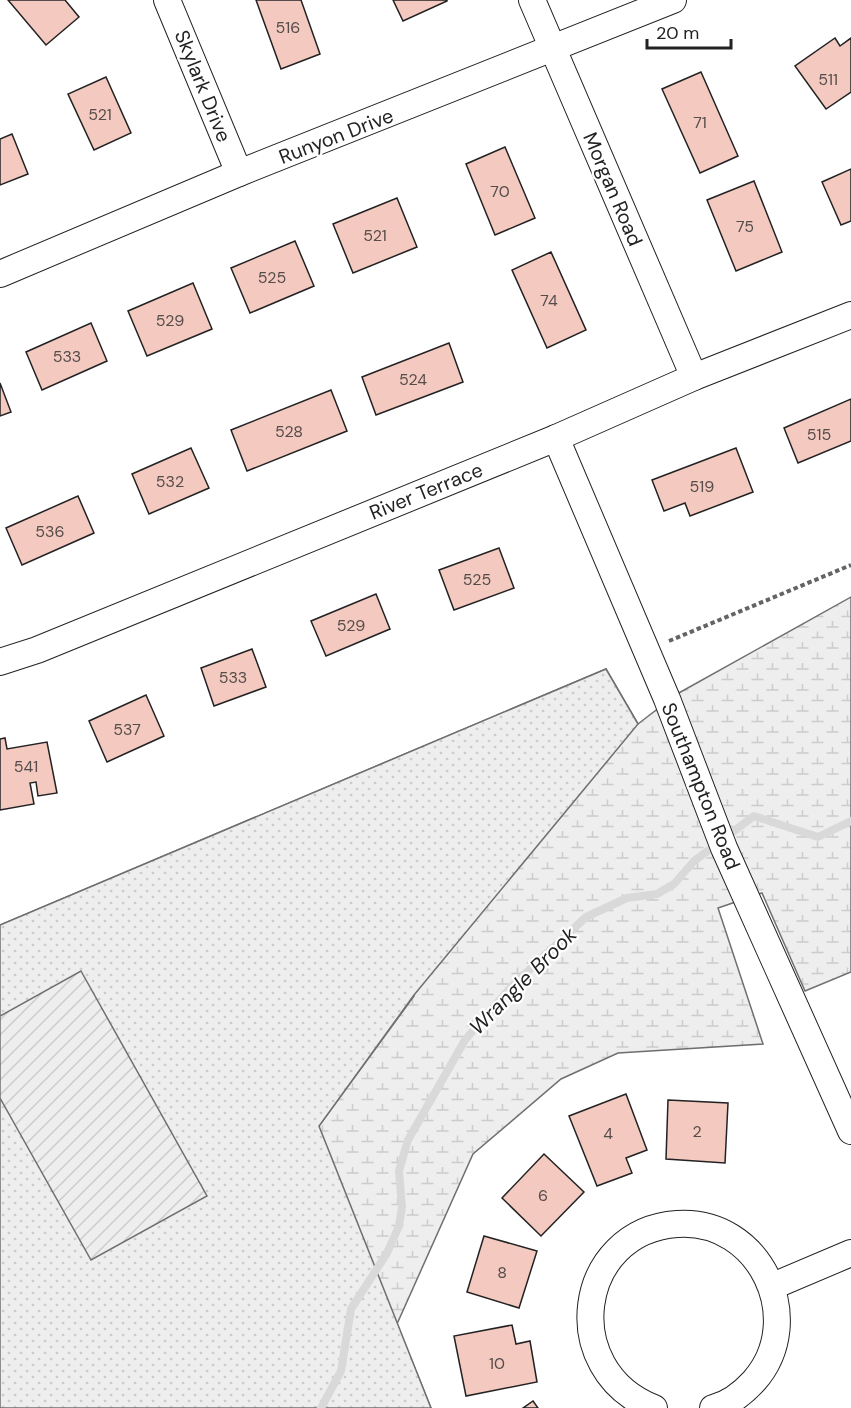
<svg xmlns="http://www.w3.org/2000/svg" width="851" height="1408" viewBox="0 0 851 1408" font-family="'DM Sans',sans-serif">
<defs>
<pattern id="wetland-marsh" width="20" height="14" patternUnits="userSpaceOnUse" patternTransform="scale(1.5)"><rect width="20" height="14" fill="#eee"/><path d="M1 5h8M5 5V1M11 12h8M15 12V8" fill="none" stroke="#ccc"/></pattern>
<pattern id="park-dots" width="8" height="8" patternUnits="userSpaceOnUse" patternTransform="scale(1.5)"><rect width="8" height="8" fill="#eee"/><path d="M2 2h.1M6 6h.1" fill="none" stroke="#ccc" stroke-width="1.8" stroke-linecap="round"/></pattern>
<pattern id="garden-furrows" width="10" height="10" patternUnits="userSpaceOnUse" patternTransform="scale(1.5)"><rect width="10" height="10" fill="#eee"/><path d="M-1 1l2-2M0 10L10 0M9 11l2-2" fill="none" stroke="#ccc"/></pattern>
</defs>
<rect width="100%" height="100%" fill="#fff"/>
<polygon fill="url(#wetland-marsh)" stroke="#6f6f6f" stroke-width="1.5" points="851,597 851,972 805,991 762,893 718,908 763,1044 618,1053 561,1079 473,1154 397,1324 431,1408 0,1408 319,1126 414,996 0,925 606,669 638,724 677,694"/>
<polygon fill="url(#park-dots)" stroke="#6f6f6f" stroke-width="1.5" points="606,669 638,724 414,995 319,1126 431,1408 0,1408 0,925"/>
<polygon fill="url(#garden-furrows)" stroke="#6f6f6f" stroke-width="1.5" points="81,971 207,1196 91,1260 0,1098 0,1016"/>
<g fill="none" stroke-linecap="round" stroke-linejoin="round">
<g stroke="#d9d9d9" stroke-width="8">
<polyline points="734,831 754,816 818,837 851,821"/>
<polyline points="321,1408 341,1371 351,1309 387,1253 399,1226 402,1207 399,1171 408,1140 465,1040 511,987 586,917 627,898 657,894 674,884 694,861 709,850"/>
</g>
</g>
<g fill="#f3c9c0" stroke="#222" stroke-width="1.5">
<polygon points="8,0 65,0 79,17 46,45"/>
<polygon points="256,0 301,0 320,54 281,69"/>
<polygon points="393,0 447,0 447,1 403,21"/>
<polygon points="835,38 840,46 851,38 851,92 826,109 795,66"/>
<polygon points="701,72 738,156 700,173 662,89"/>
<polygon points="106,77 131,133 94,150 68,94"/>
<polygon points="12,134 28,174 0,185 0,139"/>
<polygon points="505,147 535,218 495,235 466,164"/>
<polygon points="851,169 851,221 841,225 822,182"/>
<polygon points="754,181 782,252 736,271 707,200"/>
<polygon points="397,198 417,247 353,273 333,224"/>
<polygon points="295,241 314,286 250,313 231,268"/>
<polygon points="551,252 586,330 547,348 512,270"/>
<polygon points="193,283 212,329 147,356 128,311"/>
<polygon points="91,323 107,361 42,390 26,352"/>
<polygon points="449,343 463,382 376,415 362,377"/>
<polygon points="0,383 11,412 0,416"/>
<polygon points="331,390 347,431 247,471 231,430"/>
<polygon points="851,399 851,441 798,463 784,428"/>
<polygon points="191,448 209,488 149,514 132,474"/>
<polygon points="736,448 753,492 690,516 685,503 664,511 652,480"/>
<polygon points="78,496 94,533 22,565 6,528"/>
<polygon points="499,548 514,588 454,610 439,570"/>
<polygon points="376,594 390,629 326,656 311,621"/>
<polygon points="252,649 266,687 214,706 201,668"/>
<polygon points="146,695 164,736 107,762 89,721"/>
<polygon points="5,738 7,749 47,742 57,793 38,796 36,782 30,783 34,804 0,810 0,739"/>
<polygon points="626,1094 647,1150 626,1158 632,1173 597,1186 569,1116"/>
<polygon points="668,1100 728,1103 725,1163 666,1159"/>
<polygon points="544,1154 584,1192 541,1236 502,1198"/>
<polygon points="484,1236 537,1251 519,1308 467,1292"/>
<polygon points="512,1325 516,1344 530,1341 537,1382 466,1396 454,1336"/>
<polygon points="533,1401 538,1408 523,1408"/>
</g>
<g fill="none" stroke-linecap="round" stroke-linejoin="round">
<defs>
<g id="minor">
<polyline points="167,0 239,173"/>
<polyline points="532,0 694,377"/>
<polyline points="0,274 239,173 673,0"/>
<polyline points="556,438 667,699 724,848 851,1131"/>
<polyline points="0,662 37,650 556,438 694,377 851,315"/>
<polyline points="773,1286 851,1253"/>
<path d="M654,1408C557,1370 576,1231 677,1224C760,1218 808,1320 754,1381C743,1393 729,1404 713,1408"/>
</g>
</defs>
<use href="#minor" stroke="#222" stroke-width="28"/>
<polyline stroke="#646464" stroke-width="4" stroke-dasharray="4.5 3" stroke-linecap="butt" points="669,641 851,565"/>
<use href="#minor" stroke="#fff" stroke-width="26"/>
</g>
<g text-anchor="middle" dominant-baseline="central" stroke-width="4.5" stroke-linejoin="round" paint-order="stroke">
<g font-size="16" fill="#564c4a">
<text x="288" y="27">516</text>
<text x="828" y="79">511</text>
<text x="100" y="114">521</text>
<text x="700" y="122">71</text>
<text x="500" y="191">70</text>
<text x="745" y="226">75</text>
<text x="375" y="235">521</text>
<text x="272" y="277">525</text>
<text x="549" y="300">74</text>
<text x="170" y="320">529</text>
<text x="67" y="356">533</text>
<text x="413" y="379">524</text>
<text x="289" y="431">528</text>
<text x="819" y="434">515</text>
<text x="170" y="481">532</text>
<text x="702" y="486">519</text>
<text x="50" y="531">536</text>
<text x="477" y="579">525</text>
<text x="351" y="625">529</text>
<text x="233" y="677">533</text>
<text x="127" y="729">537</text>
<text x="26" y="766">541</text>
<text x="697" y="1131">2</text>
<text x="608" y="1133">4</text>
<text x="543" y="1195">6</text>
<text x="502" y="1272">8</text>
<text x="497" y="1363">10</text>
</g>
<g font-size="20" fill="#222" stroke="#fff">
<text transform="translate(203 86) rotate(68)">Skylark Drive</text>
<text transform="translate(336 136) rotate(-21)">Runyon Drive</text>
<text transform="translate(613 189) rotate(67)">Morgan Road</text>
<text transform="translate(426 491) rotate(-22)">River Terrace</text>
<text transform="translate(701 786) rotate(68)">Southampton Road</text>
</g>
<g font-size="21" font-style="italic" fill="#222" stroke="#fff">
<text transform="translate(523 981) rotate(-45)">Wrangle Brook</text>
</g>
</g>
<path d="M647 39v9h84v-9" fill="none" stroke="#222222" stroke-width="3"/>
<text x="656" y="39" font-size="18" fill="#222222" stroke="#ffffff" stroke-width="4.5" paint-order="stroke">20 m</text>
</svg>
